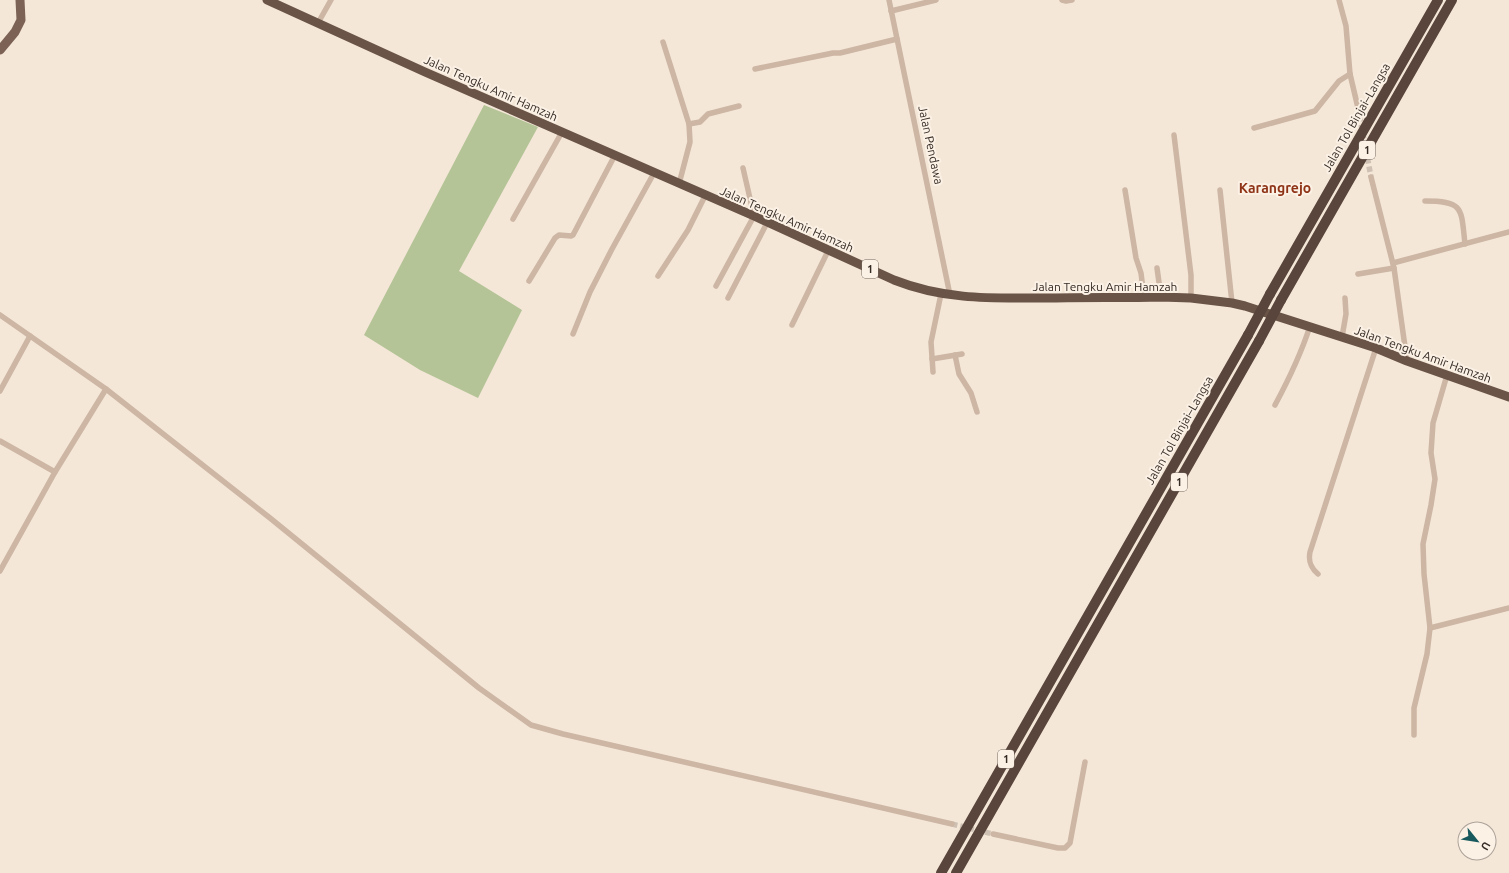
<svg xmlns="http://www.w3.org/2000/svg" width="1509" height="873" viewBox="0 0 1509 873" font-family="Ubuntu,sans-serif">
<rect width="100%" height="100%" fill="#f4e7d8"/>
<polygon fill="#b5c497" points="484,105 538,127 459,271 522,310 478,398 420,370 364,335"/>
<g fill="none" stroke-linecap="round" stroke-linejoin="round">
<g stroke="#cec1b4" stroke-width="5.5" stroke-dasharray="5.5 3" stroke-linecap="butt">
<polyline points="1358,108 1371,177"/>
<polyline points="952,824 993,834"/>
</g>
<g stroke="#cdb6a3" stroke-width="5.5">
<polyline points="889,0 950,295"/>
<polyline points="1062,0 1066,1 1072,0"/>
<polyline points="1339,0 1346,26 1350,74 1358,108"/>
<polyline points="891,11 936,0"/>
<polyline points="318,23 331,0"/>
<polyline points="663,42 689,124 690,142 679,184"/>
<polyline points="755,69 833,53 840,53 897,39"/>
<polyline points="689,124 700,122 708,114 739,106"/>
<polyline points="1254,128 1315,111 1339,81 1350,74"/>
<polyline points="1174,135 1191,275 1191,298"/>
<polyline points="1371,177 1394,268 1407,361"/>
<polyline points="1125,190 1136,258 1141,273 1144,297"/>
<polyline points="1220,190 1232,303"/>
<path d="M1425,201C1464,201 1461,208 1465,244"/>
<polyline points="513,219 562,132"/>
<polyline points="1393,263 1509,232"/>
<polyline points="1157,268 1161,297"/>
<polyline points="1358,274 1394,268"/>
<polyline points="658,276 688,230 705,196"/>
<polyline points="529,281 555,238 559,235 571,236 573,235 615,155"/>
<polyline points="716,286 754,216 743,168"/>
<polyline points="728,298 767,223"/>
<polyline points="0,315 106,389 270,518 479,688 531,725 563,734 952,824"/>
<polyline points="792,325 828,251"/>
<polyline points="573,334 590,292 612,249 654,173"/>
<polyline points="1342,337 1346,314 1345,298"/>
<polyline points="955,355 959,374 971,393 977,412"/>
<polyline points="932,359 962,354"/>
<polyline points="933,372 931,342 941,294"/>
<polyline points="1447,375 1433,423 1431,453 1435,479 1431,505 1423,544 1424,574 1430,628 1509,608"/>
<polyline points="0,391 30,336"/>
<path d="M1275,405C1289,379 1301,354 1310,326"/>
<polyline points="0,441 55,472"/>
<polyline points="0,571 55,472 106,389"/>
<path d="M1318,574C1311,568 1308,562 1310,552L1376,348"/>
<polyline points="1414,735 1414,708 1427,654 1430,628"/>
<polyline points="993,834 1058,848 1065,848 1070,843 1085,762"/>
</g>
<polyline stroke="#7b6255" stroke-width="9" points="0,50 15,32 21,20 20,0"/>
<path stroke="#6a5448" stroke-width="9" d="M267,0L425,72L754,216L894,280C947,301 996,298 1051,298C1087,297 1124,298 1161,297L1191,298L1232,303L1245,306L1376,348L1407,361L1509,397"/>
<g stroke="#59453c" stroke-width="10">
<polyline points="1270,294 1438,0"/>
<polyline points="1281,300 1452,0"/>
<polyline points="941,873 1248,335"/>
<polyline points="956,873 1259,341"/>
</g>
<g stroke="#59453c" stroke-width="10">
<polyline points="1248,335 1270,294"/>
<polyline points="1259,341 1281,300"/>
</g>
</g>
<g text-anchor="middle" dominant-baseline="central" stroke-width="4" stroke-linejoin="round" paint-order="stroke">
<g fill="#fbf1e5" stroke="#72665f" stroke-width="1">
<rect x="1359" y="141" width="16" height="18" rx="3"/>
<rect x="862" y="260" width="16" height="18" rx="3"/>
<rect x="1171" y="473" width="16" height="18" rx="3"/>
<rect x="998" y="750" width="16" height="18" rx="3"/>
</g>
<g font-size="11" font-weight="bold" fill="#372b26">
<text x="1367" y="150">1</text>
<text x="870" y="269">1</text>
<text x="1179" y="482">1</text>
<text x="1006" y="759">1</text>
</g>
<g font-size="12" fill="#372b26" stroke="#fbf1e5">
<text transform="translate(491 88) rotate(24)">Jalan Tengku Amir Hamzah</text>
<text transform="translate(1356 117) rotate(-60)">Jalan Tol Binjai–Langsa</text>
<text transform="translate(931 145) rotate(78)">Jalan Pendawa</text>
<text transform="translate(787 219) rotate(24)">Jalan Tengku Amir Hamzah</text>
<text x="1105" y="286">Jalan Tengku Amir Hamzah</text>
<text transform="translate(1423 354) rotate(20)">Jalan Tengku Amir Hamzah</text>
<text transform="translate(1179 430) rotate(-60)">Jalan Tol Binjai–Langsa</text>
</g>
<g font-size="14" font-weight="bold" fill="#8f3317" stroke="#fbf1e5">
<text x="1275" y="188">Karangrejo</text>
</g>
</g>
<g transform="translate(1477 841) rotate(120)"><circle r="19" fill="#fbf1e5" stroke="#ada299"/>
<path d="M0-3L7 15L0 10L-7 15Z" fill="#17595d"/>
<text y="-6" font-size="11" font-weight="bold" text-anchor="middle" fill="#372b26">U</text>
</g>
</svg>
